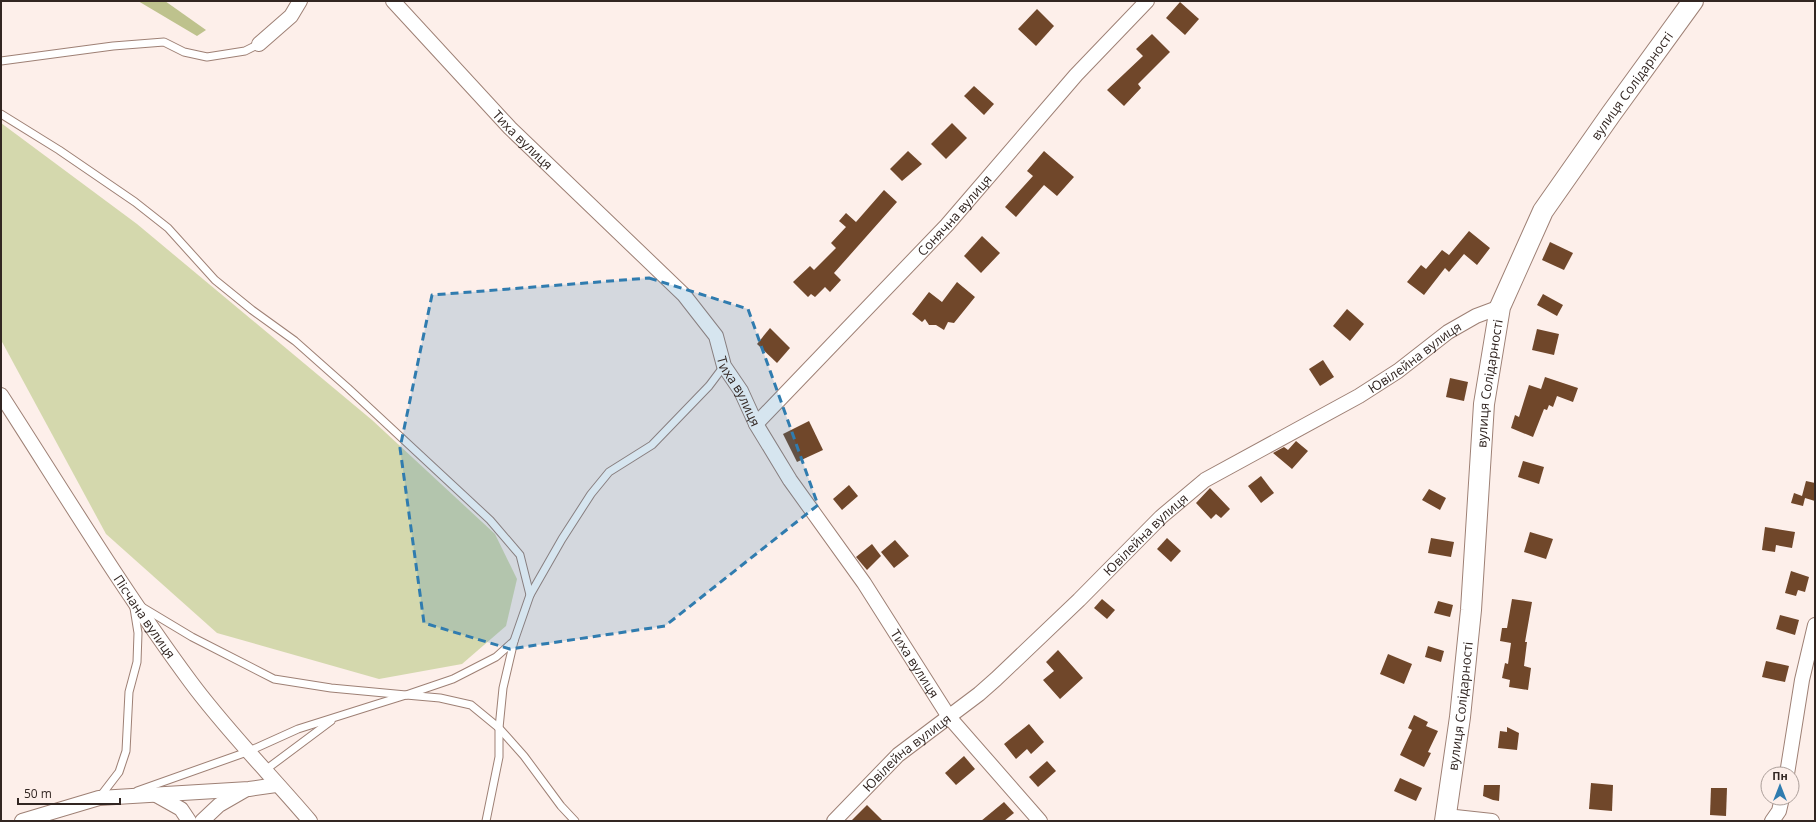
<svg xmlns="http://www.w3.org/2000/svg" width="1816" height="822" viewBox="0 0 1816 822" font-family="'Open Sans',sans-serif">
<rect width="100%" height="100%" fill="#fdefea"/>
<polygon fill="#d4d8ad" points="1,123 137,224 372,420 495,534 517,579 506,626 462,664 379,679 217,633 106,534 1,340"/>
<polygon fill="#bec28d" points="138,1 165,1 206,30 197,36"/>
<g fill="#70472a">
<polygon points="1180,2 1199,19 1185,35 1166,18"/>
<polygon points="1037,9 1054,26 1036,46 1018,29"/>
<polygon points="1152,34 1170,52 1138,84 1141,88 1124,106 1107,90 1143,56 1136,49"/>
<polygon points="974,86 994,104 984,115 964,96"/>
<polygon points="952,123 967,138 946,159 931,144"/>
<polygon points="908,151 922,164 902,181 890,169"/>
<polygon points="1044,151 1074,177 1057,196 1044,185 1016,217 1005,207 1033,176 1027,171"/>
<polygon points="884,190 897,202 834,273 841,280 830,292 825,287 815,297 811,294 808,297 793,282 810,266 814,270 836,248 831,243 846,227 839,221 846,213 856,222"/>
<polygon points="1469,231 1490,248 1477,265 1464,254 1449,272 1445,268 1424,295 1407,282 1421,265 1426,269 1442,250 1449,255"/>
<polygon points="982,236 1000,253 981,273 964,256"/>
<polygon points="1550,242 1573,253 1564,270 1542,260"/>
<polygon points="957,282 975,297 954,323 948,322 944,330 936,325 929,325 925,319 922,322 912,314 929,292 942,302"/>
<polygon points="1543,294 1563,305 1557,316 1537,305"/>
<polygon points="1347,309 1364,324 1350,341 1333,326"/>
<polygon points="770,328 790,348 777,363 757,344"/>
<polygon points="1537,329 1559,334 1554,355 1532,350"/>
<polygon points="1323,360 1334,377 1320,386 1309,369"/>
<polygon points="1545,377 1578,388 1573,402 1557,396 1553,407 1549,405 1547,410 1544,409 1533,437 1511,428 1515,415 1519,417 1529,385 1541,389"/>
<polygon points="1450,378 1468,382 1464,401 1446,397"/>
<polygon points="809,421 823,450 797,462 783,434"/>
<polygon points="1296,441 1308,451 1292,469 1273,453 1284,447 1288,450"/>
<polygon points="1523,461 1544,467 1539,484 1518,477"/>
<polygon points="1261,476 1274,493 1261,503 1248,486"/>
<polygon points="1806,481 1815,483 1815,501 1805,498 1803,506 1791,503 1794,493 1802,496"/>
<polygon points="849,485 858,496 842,510 833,499"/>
<polygon points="1210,488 1230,509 1221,518 1216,514 1211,519 1196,503"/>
<polygon points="1429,489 1446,498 1440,510 1422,500"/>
<polygon points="1765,527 1795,532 1792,548 1776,545 1775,552 1762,550"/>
<polygon points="1530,532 1553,539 1546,559 1524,552"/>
<polygon points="1167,538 1181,551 1171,562 1157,549"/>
<polygon points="1431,538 1454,542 1451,557 1428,553"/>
<polygon points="895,540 909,556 894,568 881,552"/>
<polygon points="872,544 881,556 867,570 856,557"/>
<polygon points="1791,571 1809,577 1805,592 1798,590 1796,596 1785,593"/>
<polygon points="1102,599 1115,610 1107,619 1094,608"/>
<polygon points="1512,599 1532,602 1525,642 1527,642 1524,666 1531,668 1528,690 1509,687 1510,680 1502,678 1505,663 1508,664 1511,643 1500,641 1502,628 1507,628"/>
<polygon points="1438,601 1453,605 1450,617 1434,613"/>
<polygon points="1780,615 1799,620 1795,635 1776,629"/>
<polygon points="1428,646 1444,651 1441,662 1425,657"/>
<polygon points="1058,650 1083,678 1060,699 1043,680 1054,671 1046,662"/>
<polygon points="1388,654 1412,664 1404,684 1380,674"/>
<polygon points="1766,661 1789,666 1785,682 1762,677"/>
<polygon points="1414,715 1428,722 1426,726 1438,731 1428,752 1431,753 1424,767 1400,755 1412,730 1408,728"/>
<polygon points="1029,724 1044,742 1031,754 1027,749 1016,759 1004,744"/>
<polygon points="1507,727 1519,733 1517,750 1498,748 1500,731 1507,732"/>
<polygon points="964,756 975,769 956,785 945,773"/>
<polygon points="1047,761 1056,771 1038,787 1029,777"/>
<polygon points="1400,778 1422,788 1416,801 1394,791"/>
<polygon points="1591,783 1613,785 1612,811 1589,809"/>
<polygon points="1484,785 1500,785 1499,801 1493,800 1483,796"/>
<polygon points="1711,788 1727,788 1726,816 1710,815"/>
<polygon points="1004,802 1014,813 1004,821 981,821"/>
<polygon points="867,805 883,821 851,821"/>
</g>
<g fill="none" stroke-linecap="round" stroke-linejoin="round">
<defs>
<g id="service">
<polyline points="1,61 113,46 164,42 184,52 207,57 245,51 259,44"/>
<polyline points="1,114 59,150 135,202 168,228 215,280 252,310 295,341 348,388 490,520 520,555 530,595 514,641 503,688 499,728 499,757 486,821"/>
<polyline points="530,595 562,539 591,494 609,472 652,445 709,386 724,366"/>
<polyline points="142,607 192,637 274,679 331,688 406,695 453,679 496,657 514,641"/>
<polyline points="264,771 331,721"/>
<polyline points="137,791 247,752 298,729 374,705 406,695 440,698 471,705 499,728 524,756 561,806 575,821"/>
<polyline points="99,798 119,772 126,751 129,692 137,662 138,633 134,608"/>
</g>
<g id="minor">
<path id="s1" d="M393,1L510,128L684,295L716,336L724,366L741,391L756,424L790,480L864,583L949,717L1040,821"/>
<polyline points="259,44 291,16 300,1"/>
<path id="s2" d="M1,395C63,491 122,589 190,681C226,730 270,774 310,821"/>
<path id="s3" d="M756,424L947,225L1076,75L1147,1"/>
<polyline points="1787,774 1802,680 1815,625"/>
<polyline points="156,795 181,809 189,821"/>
<polyline points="1446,816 1492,821"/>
<polyline points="22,821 99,798 249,789 276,785"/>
<polyline points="202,821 219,805 245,790"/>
<path id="s4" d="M834,821L898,755L979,694L996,679L1079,600L1161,517L1205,480L1359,396L1398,371L1448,332L1476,316L1500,307"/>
<polyline points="1772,821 1779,811 1782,798"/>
</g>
<g id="secondary">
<path id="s5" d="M1445,821L1460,717L1471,610L1484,404L1500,307L1543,211L1611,114L1693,1"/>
</g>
</defs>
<use href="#service" stroke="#9e8075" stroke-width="9"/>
<use href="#minor" stroke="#9e8075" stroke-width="16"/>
<use href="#secondary" stroke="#9e8075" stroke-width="22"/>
<use href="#service" stroke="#fff" stroke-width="7"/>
<use href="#minor" stroke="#fff" stroke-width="14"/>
<use href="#secondary" stroke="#fff" stroke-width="20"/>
</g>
<path fill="#307caf" fill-opacity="0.2" stroke="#307caf" stroke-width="3" stroke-dasharray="8 5" stroke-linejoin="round" d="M649,278L748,309L818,505L665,626L510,649L424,623L400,448L432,295Z"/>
<g text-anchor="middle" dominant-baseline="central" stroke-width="4" stroke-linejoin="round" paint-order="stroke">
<g font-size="13" fill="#322622" stroke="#fdefea">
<text stroke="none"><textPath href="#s5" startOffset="776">вулиця Солідарності</textPath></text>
<text stroke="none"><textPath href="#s1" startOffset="190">Тиха вулиця</textPath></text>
<text stroke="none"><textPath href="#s3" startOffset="288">Сонячна вулиця</textPath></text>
<text stroke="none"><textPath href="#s4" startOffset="748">Ювілейна вулиця</textPath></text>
<text stroke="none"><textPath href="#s5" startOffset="440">вулиця Солідарності</textPath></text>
<text stroke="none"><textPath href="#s1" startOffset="526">Тиха вулиця</textPath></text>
<text stroke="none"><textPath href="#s4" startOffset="424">Ювілейна вулиця</textPath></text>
<text stroke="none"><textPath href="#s2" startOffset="264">Пісчана вулиця</textPath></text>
<text stroke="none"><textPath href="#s1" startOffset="851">Тиха вулиця</textPath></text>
<text stroke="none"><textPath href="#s5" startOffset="116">вулиця Солідарності</textPath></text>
<text stroke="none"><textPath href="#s4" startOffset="100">Ювілейна вулиця</textPath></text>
</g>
</g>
<rect width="1816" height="822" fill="none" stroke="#322622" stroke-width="4"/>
<g transform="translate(1780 786)"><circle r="19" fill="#fdefea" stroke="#ac9f9a"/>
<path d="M0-3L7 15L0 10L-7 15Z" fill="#307caf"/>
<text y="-6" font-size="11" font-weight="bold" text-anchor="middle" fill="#322622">Пн</text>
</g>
<path d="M18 798v6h102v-6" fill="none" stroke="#322622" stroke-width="2"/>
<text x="24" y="798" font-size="12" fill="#322622" stroke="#fdefea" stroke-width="3" paint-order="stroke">50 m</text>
</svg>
